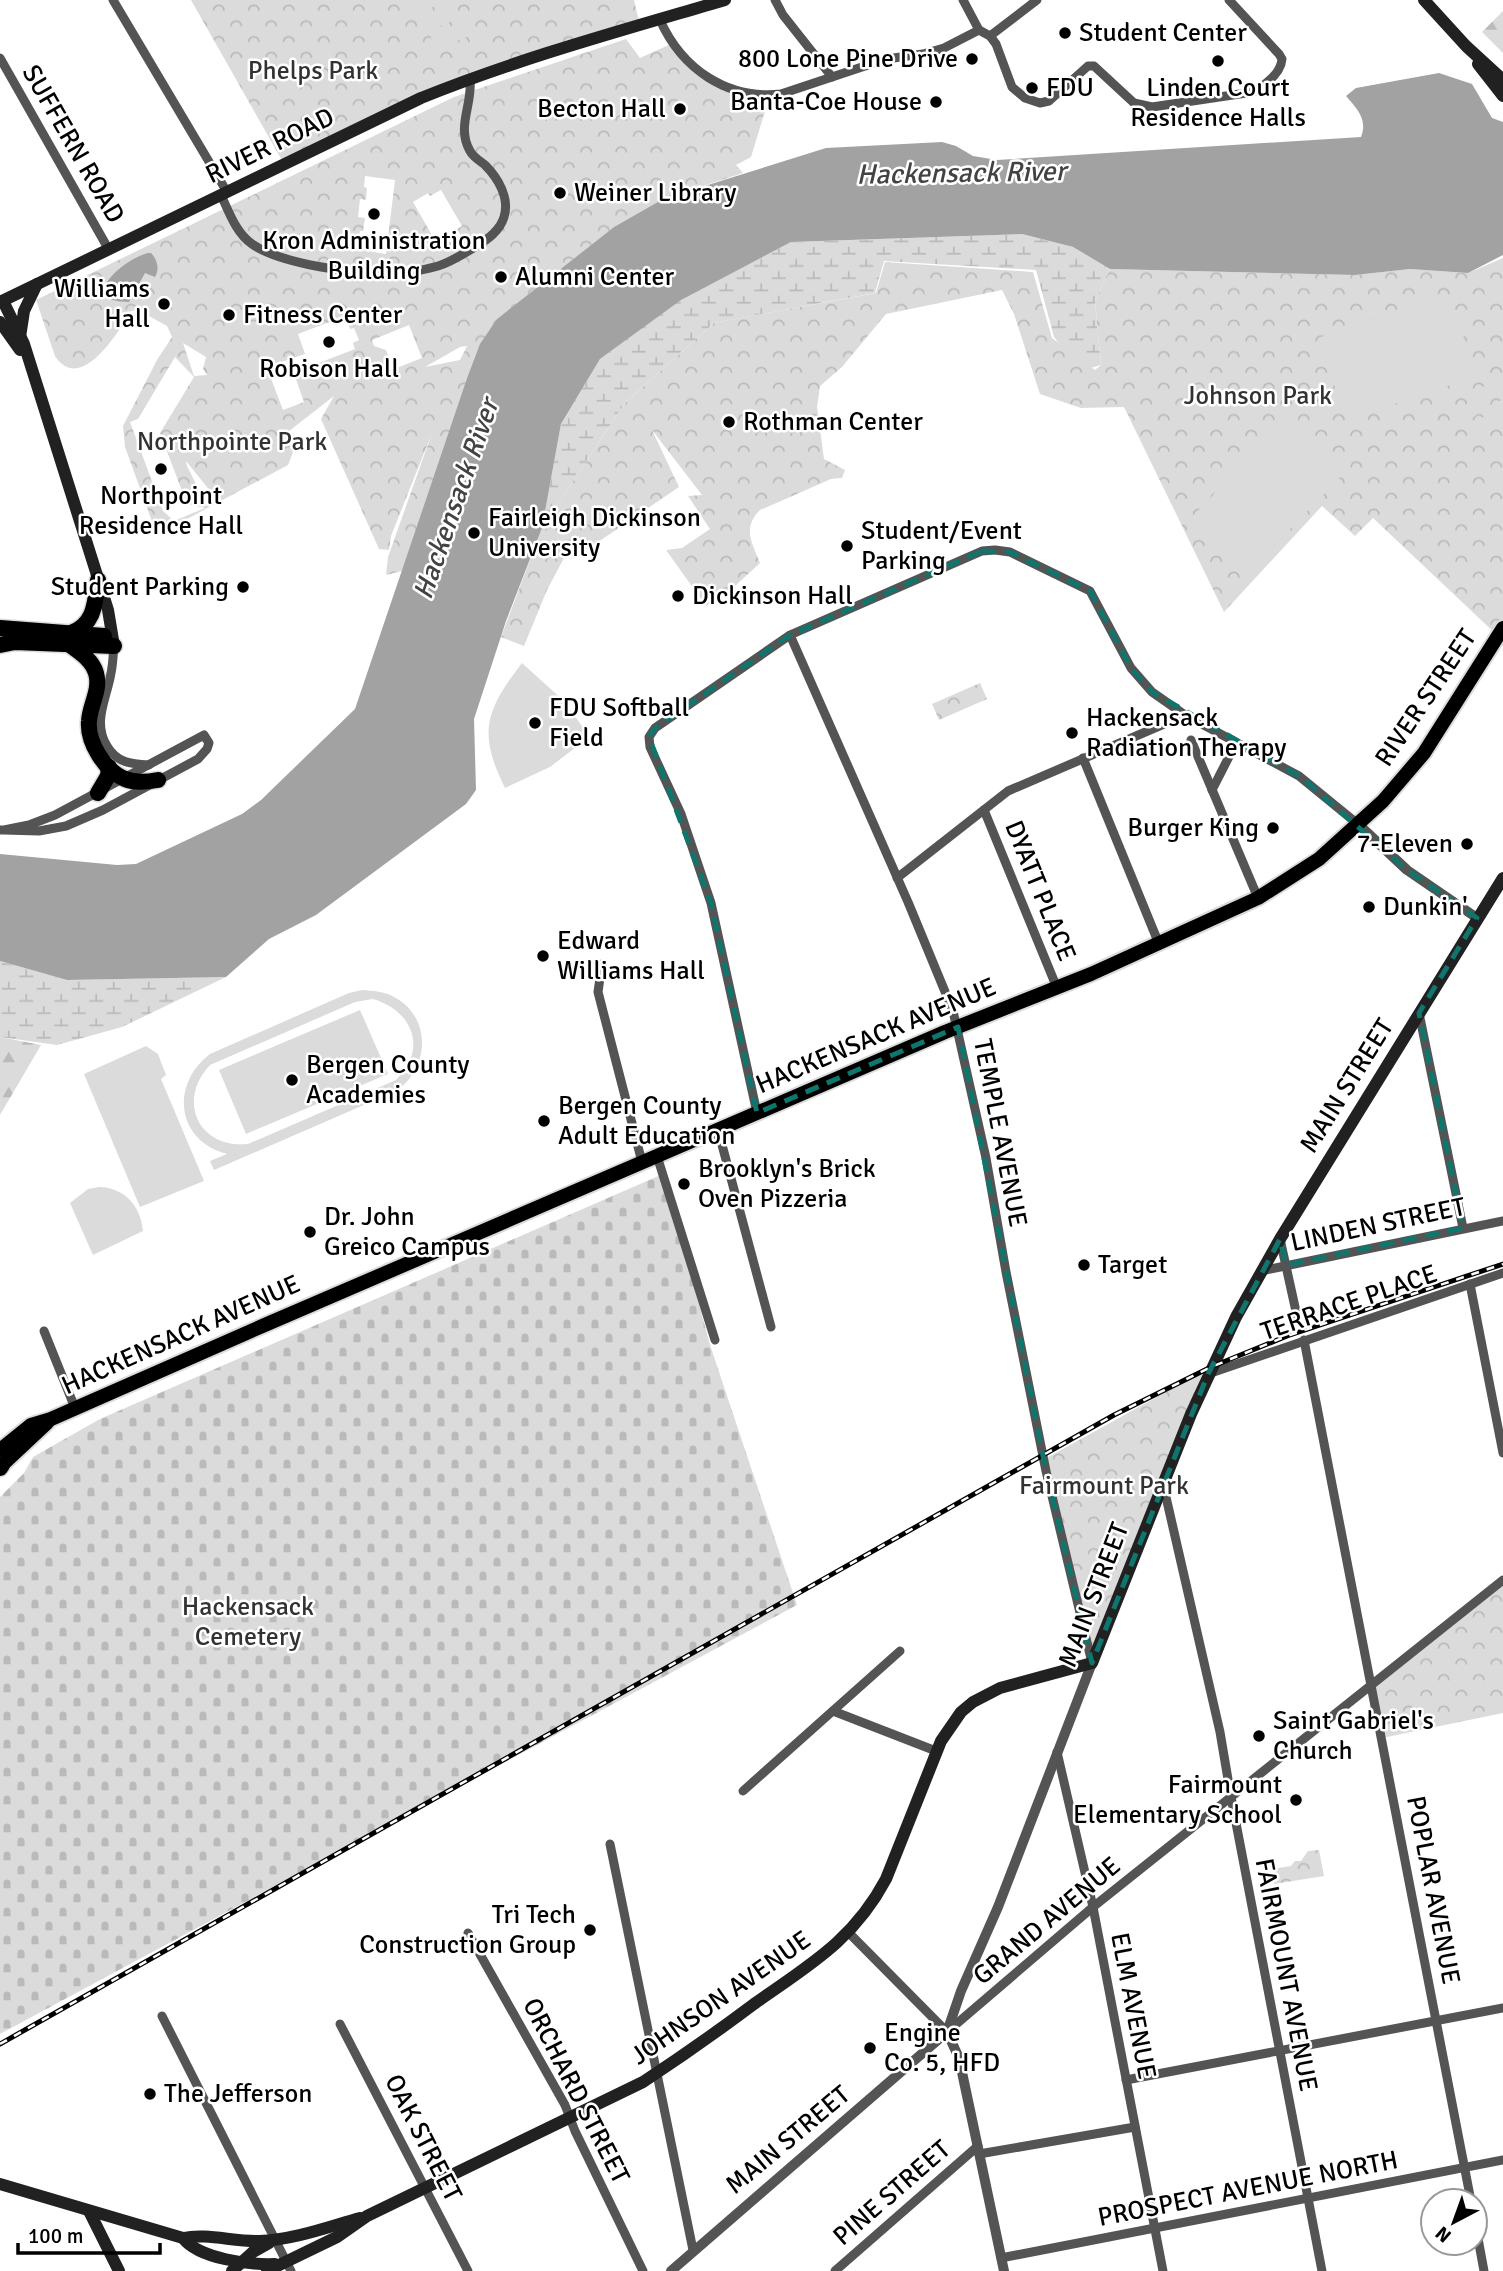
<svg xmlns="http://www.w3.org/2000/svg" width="1503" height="2271" viewBox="0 0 1503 2271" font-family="Signika,sans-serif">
<defs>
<pattern id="forest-firs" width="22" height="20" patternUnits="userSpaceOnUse" patternTransform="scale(1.75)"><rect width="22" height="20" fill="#dbdbdb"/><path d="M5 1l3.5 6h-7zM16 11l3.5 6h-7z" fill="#bababa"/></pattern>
<pattern id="wetland-marsh" width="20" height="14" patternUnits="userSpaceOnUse" patternTransform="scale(1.75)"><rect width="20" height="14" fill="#dbdbdb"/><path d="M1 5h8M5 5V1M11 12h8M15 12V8" fill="none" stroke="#bababa"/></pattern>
<pattern id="cemetery-stones" width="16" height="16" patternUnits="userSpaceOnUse" patternTransform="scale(1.75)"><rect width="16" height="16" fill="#dbdbdb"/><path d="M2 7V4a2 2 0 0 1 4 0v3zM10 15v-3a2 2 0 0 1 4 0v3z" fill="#bababa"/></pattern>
<pattern id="park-crowns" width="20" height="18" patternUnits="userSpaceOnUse" patternTransform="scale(1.75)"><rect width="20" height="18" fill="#dbdbdb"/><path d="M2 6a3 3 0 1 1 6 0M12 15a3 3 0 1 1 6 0" fill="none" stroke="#bababa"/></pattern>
</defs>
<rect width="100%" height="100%" fill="#fff"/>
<g fill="url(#forest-firs)">
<polygon points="1503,11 1503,53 1482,32"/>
<polygon points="0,1037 41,1045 0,1115"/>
</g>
<g fill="url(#wetland-marsh)">
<polygon points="1022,234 1073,247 1110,269 1095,301 1101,365 1087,369 1069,356 1054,337 1036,270 884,261 875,293 714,323 625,403 542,528 561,424 600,359 680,300 791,242"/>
<polygon points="0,961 67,980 226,977 122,1027 57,1045 0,1037"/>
</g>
<polygon fill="url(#cemetery-stones)" points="663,1174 711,1348 797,1605 0,2034 0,1497 24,1473 33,1457 100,1419"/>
<g fill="url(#park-crowns)" fill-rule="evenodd">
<polygon points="191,0 634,0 640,25 470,79 284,164"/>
<path d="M626,39L640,58L673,43L707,78L770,95L751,157L736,165L743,173L663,199L614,227L497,319L466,381L402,571L386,575L388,557L432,433L391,536L389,550L379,549L321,419L334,396L284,435L293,452L288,465L157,535L125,447L123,426L157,360L172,337L167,326L138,310L131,311C119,332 80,395 55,356L36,300L454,97ZM365,176L395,180L386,254L361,250L363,241L359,240L360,231H363L365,218L358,217L360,199L366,200L367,188L364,187ZM441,190L462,226L457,229L461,236L446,244L443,241L437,244L413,202L428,193L430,196ZM345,316L350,329L354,328L359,340L353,343L355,349L311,366L308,362L292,368L304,402L283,410L270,376L275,373L273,365L305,354L298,334ZM409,325L422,358L394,369L386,350L374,346L372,340ZM183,343L206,357L203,369L207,375L194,376ZM467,346L460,360L425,367L460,347ZM175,357L194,377L160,433L187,504L205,508L174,521L163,511L130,422L138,419ZM186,461L211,492L207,506L187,466Z"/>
<path d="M1503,258V627L1498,636L1373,518L1355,536L1322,506L1224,612L1124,407L1081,408L1040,394L1014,314L1002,290L886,314L842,367L820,386L817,407L824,459L845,470L842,478L831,479L760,510C742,528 752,543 760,563L735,586L706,606L666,550L682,548L710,529L688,496L702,495L652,430L679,487L576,557L572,543L547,590L524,646L501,637L542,528L625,403L714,323L876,293L885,262L1033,272L1052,338L1095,370L1101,365L1095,301L1110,269L1355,275L1410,269L1468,273Z"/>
<polygon points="980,683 987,699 939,720 932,704"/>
<polygon points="1211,1367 1092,1663 1043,1460"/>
<polygon points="1503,1580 1503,1713 1382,1738 1372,1684"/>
<polygon points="1319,1850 1324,1876 1274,1884 1272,1869 1291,1866 1295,1861 1301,1861 1308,1851"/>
</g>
<g fill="#dbdbdb" fill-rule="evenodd">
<polygon points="416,0 450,0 420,12"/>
<polygon points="454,4 460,18 428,31 422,16"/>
<polygon points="462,22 467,37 436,49 430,35"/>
<polygon points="1449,294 1477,376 1346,420 1318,338"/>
<polygon points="1487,383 1498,394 1474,417 1464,407"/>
<polygon points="1503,398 1503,418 1489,432 1479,421"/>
<polygon points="1287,418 1345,472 1244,577 1187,522"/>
<path d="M522,663L565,702L586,732L584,741L550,767L505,788C477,732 486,710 522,663Z"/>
<path d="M362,990C373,991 384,991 394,997C432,1017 430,1068 396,1091L214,1170L210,1161L227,1154C176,1141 170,1084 210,1054L349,993ZM373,999C413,1011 428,1049 396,1080L248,1144C199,1149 176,1101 210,1065L355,1002Z"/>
<polygon points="360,1010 388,1074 246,1134 219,1070"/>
<polygon points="146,1046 158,1054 166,1075 161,1079 204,1181 140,1207 84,1074"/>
<path d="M99,1187C125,1188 140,1205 143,1231L93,1255L70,1203L88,1189Z"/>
</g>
<g fill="#a2a2a2">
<path d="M1439,73L1472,84L1492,118L1503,122V255L1468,273L1410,269L1355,275L1110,269L1073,247L1022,234L791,242L681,300L600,359L561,424L542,528L506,621L474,719L476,790L466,804L316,915L269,939L226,977L67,980L0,961V854L117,865L136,864L242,814L261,800L355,709L466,381L480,344L497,319L614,227L663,199L826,148L942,142L956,146L973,156L997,160L1361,137C1368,119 1357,109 1346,96L1356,88Z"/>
<path d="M148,253H151C157,259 160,269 155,277L145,273L129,302C76,302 121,260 148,253Z"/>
</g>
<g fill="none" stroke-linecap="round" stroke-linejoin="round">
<defs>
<g id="primary">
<polyline points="0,1450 31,1425 51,1419 267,1324 945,1032 1091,974 1258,898 1319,859 1383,801 1424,753 1503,628"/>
<polyline points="0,1467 47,1423"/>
</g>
<g id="trunk">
<polyline points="0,628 104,636"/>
<path d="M71,633C95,624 95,603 98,580"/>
<polyline points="0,645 15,642 114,646"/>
<path d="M70,645C81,653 92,660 96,673C101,690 90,704 89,721C87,742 105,771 125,779C135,783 147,782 158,780"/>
<polyline points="98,793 108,776 109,767"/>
<polyline points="0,1468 2,1465"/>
</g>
</defs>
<use href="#primary" stroke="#dbdbdb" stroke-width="18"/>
<use href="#trunk" stroke="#dbdbdb" stroke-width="19"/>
<g stroke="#545454" stroke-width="9">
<polyline points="113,0 227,192"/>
<polyline points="775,0 783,15 832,77"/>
<path d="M660,20C682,69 727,100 781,94L886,59L923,54L944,48L979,30L963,0"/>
<path d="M979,30L990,36L996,44L1012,87L1025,98L1040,103L1049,101L1088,66H1094L1134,103L1152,107L1253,92C1265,85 1281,74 1282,59L1279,54L1229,0"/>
<polyline points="990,36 1037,0"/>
<polyline points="0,58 109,250"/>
<path d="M221,195C229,212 236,233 252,244C280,264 355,274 391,274C405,274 423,270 438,266C451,262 463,254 475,247C487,240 500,231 504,217C510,198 498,178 485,165C480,161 473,157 470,151C456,127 473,104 470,79"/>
<polyline points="790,635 908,902 953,1011 986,1158 1006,1272 1046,1471 1092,1663"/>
<path d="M114,646C113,655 113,664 111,673C107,698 92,722 107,746C117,763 131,764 149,765"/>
<polyline points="1191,740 1258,898"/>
<polyline points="1083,758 1159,944"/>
<polyline points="1212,790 1236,743"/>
<polyline points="984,810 1057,988"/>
<polyline points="0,830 4,830 39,831 66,826 103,810 198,759 207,749 209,743 204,735 55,815 29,825 4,830"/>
<polyline points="897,878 1008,791 1185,715"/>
<polyline points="602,964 598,992 642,1162"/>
<polyline points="1419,1013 1463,1228"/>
<polyline points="757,1113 711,903 681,814 650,747 649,737 655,728 790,635 982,551 995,550 1010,552 1090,591 1131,668 1152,692 1185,715 1299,776 1359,825"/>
<polyline points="718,1130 771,1327"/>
<polyline points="657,1156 715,1340"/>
<polyline points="1280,1239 1297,1316"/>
<polyline points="1261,1271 1503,1221"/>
<polyline points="1470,1284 1503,1453"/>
<polyline points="44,1331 75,1408"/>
<polyline points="1304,1340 1471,2201"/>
<polyline points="1208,1374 1503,1273"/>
<polyline points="1163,1484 1220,1732 1231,1797 1322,2271"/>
<polyline points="833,1711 936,1751"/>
<polyline points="1057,1752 1093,1907 1163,2271"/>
<polyline points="743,1791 900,1651"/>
<polyline points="610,1844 693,2250"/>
<polyline points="468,1933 565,2105 575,2131 643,2271"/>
<polyline points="849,1933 947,2032 1093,1907 1503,1580"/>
<polyline points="162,2016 291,2271"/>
<polyline points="340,2024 468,2271"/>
<polyline points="1126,2080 1503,2008"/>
<polyline points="979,2154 1135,2127"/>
<polyline points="1475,2222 1484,2271"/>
<polyline points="1001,2258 1503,2160"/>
<polyline points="835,2271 978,2146"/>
</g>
<g stroke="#545454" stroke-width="10">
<polyline points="1359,825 1407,870 1477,918"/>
<polyline points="947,2032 959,2058 1004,2271"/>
<polyline points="671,2271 947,2032 961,1991 998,1907 1092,1663"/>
</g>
<g stroke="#212121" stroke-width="12">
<polyline points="1424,0 1466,46 1503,80"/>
<polyline points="1478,64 1503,96"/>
<polyline points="3,301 24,344 108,610 114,646"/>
<path d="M0,302L421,98C520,58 623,30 725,0"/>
<polyline points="0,322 20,350"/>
<polyline points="20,337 24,311 37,284"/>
<path d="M0,2184L183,2238C207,2233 234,2242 259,2241C293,2240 328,2227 360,2218"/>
<polyline points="89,2211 119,2271"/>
<path d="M183,2238C199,2259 250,2265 275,2264"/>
<polyline points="232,2271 253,2252 269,2243"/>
<path d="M267,2271L337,2237L367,2216L643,2082C681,2057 718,2031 754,2004C809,1965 853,1941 886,1879L941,1741L961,1712L973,1702L1000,1688L1092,1663L1191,1414L1236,1317L1280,1239L1503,878"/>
</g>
<use href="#primary" stroke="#000" stroke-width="14"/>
<use href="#trunk" stroke="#000" stroke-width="16"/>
<defs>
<polyline id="rail" points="0,2044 1114,1415 1211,1367 1287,1336 1503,1264"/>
</defs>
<use href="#rail" stroke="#000" stroke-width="5"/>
<use href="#rail" stroke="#fff" stroke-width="2.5" stroke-dasharray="8" stroke-linecap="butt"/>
</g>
<path fill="none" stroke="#0f766e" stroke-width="5" stroke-dasharray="14 9" stroke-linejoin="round" d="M982,551L1010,552L1090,591L1131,668L1152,692L1301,777L1407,870L1477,918L1419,1013L1463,1228L1286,1265L1280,1239L1208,1374L1092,1663L1046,1471L958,1027L757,1113L711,903L649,737L655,728L790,635Z"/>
<g fill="#000" stroke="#fff" stroke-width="2.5">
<circle cx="1065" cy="33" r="7"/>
<circle cx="972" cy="59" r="7"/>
<circle cx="1218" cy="61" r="7"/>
<circle cx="1032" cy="88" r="7"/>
<circle cx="936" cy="102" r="7"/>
<circle cx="680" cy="109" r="7"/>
<circle cx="560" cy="193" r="7"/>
<circle cx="374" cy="214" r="7"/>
<circle cx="501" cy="277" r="7"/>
<circle cx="164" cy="304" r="7"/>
<circle cx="229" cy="315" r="7"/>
<circle cx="329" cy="342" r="7"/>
<circle cx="729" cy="422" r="7"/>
<circle cx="161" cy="469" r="7"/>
<circle cx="474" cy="533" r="7"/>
<circle cx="847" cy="546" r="7"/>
<circle cx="243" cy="587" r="7"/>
<circle cx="678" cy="596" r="7"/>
<circle cx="535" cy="723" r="7"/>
<circle cx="1072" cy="733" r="7"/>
<circle cx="1273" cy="828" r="7"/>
<circle cx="1467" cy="844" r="7"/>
<circle cx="1369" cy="907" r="7"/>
<circle cx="543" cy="956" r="7"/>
<circle cx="292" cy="1080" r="7"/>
<circle cx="544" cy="1121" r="7"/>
<circle cx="684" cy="1184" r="7"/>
<circle cx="310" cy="1232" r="7"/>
<circle cx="1084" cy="1265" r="7"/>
<circle cx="1259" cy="1736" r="7"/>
<circle cx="1296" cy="1800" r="7"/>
<circle cx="590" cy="1930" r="7"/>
<circle cx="870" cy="2048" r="7"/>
<circle cx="150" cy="2094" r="7"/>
</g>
<g text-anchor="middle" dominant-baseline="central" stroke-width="5" stroke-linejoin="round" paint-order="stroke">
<g font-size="26" fill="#000" stroke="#fff" text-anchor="start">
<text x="1079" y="33">Student Center</text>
<text x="958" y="59" text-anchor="end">800 Lone Pine Drive</text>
<text x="1046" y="88">FDU</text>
<text x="1218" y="88" text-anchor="middle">Linden Court<tspan x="1218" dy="30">Residence Halls</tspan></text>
<text x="922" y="102" text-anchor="end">Banta-Coe House</text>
<text x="666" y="109" text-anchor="end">Becton Hall</text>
<text x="574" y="193">Weiner Library</text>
<text x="374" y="241" text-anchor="middle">Kron Administration<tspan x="374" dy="30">Building</tspan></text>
<text x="515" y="277">Alumni Center</text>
<text x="150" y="289" text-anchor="end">Williams<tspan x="150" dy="30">Hall</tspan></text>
<text x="243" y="315">Fitness Center</text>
<text x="329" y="369" text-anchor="middle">Robison Hall</text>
<text x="743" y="422">Rothman Center</text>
<text x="161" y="496" text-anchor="middle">Northpoint<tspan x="161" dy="30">Residence Hall</tspan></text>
<text x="488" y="518">Fairleigh Dickinson<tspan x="488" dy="30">University</tspan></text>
<text x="861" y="531">Student/Event<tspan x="861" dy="30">Parking</tspan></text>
<text x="229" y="587" text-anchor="end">Student Parking</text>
<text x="692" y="596">Dickinson Hall</text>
<text x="549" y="708">FDU Softball<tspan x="549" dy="30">Field</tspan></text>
<text x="1086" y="718">Hackensack<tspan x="1086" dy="30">Radiation Therapy</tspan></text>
<text x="1259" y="828" text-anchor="end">Burger King</text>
<text x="1453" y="844" text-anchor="end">7-Eleven</text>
<text x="1383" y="907">Dunkin'</text>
<text x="557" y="941">Edward<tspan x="557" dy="30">Williams Hall</tspan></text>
<text x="306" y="1065">Bergen County<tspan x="306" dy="30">Academies</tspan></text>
<text x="558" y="1106">Bergen County<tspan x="558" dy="30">Adult Education</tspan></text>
<text x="698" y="1169">Brooklyn's Brick<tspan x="698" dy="30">Oven Pizzeria</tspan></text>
<text x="324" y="1217">Dr. John<tspan x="324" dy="30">Greico Campus</tspan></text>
<text x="1098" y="1265">Target</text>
<text x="1273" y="1721">Saint Gabriel's<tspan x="1273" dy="30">Church</tspan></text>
<text x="1282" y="1785" text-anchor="end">Fairmount<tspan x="1282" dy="30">Elementary School</tspan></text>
<text x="576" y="1915" text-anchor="end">Tri Tech<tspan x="576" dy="30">Construction Group</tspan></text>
<text x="884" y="2033">Engine<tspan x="884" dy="30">Co. 5, HFD</tspan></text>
<text x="164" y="2094">The Jefferson</text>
</g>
<g font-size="26" fill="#323232" stroke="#fff">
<text x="313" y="71">Phelps Park</text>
<text x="1258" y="396">Johnson Park</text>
<text x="232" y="442">Northpointe Park</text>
<text x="1104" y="1486">Fairmount Park</text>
<text x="248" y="1607">Hackensack<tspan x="248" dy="30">Cemetery</tspan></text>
</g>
<g font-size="26" fill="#000" stroke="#fff">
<text transform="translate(73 144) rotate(60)">SUFFERN ROAD</text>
<text transform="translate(270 146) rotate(-26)">RIVER ROAD</text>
<text transform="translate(1426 698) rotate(-56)">RIVER STREET</text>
<text transform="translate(1040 891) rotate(68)">DYATT PLACE</text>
<text transform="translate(876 1036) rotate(-23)">HACKENSACK AVENUE</text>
<text transform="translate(1347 1086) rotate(-58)">MAIN STREET</text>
<text transform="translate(1000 1133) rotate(79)">TEMPLE AVENUE</text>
<text transform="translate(1378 1225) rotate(-12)">LINDEN STREET</text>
<text transform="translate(1349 1303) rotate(-19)">TERRACE PLACE</text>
<text transform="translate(181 1335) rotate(-24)">HACKENSACK AVENUE</text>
<text transform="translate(1094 1595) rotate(-69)">MAIN STREET</text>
<text transform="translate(1433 1890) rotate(79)">POPLAR AVENUE</text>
<text transform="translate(1047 1921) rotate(-40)">GRAND AVENUE</text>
<text transform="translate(1286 1975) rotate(79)">FAIRMOUNT AVENUE</text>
<text transform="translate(721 1998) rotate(-35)">JOHNSON AVENUE</text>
<text transform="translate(1133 2006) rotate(79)">ELM AVENUE</text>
<text transform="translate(576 2091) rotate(63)">ORCHARD STREET</text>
<text transform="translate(423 2138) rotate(63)">OAK STREET</text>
<text transform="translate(788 2140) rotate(-40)">MAIN STREET</text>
<text transform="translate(1248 2189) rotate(-11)">PROSPECT AVENUE NORTH</text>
<text transform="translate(892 2193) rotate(-41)">PINE STREET</text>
</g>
<g font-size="28" font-style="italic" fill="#434343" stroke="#fff">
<text transform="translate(961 173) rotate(-1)">Hackensack River</text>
<text transform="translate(456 499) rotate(-71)">Hackensack River</text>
</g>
</g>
<g transform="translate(1454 2222) rotate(221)"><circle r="33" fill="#ffffff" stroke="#999999" stroke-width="2"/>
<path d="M0-5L12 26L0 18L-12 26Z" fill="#000000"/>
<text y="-10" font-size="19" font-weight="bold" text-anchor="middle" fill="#000000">N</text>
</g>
<path d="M18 2243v10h142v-10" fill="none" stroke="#000000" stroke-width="3.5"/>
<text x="28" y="2243" font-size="21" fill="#000000" stroke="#ffffff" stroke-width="5" paint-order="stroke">100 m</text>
</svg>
